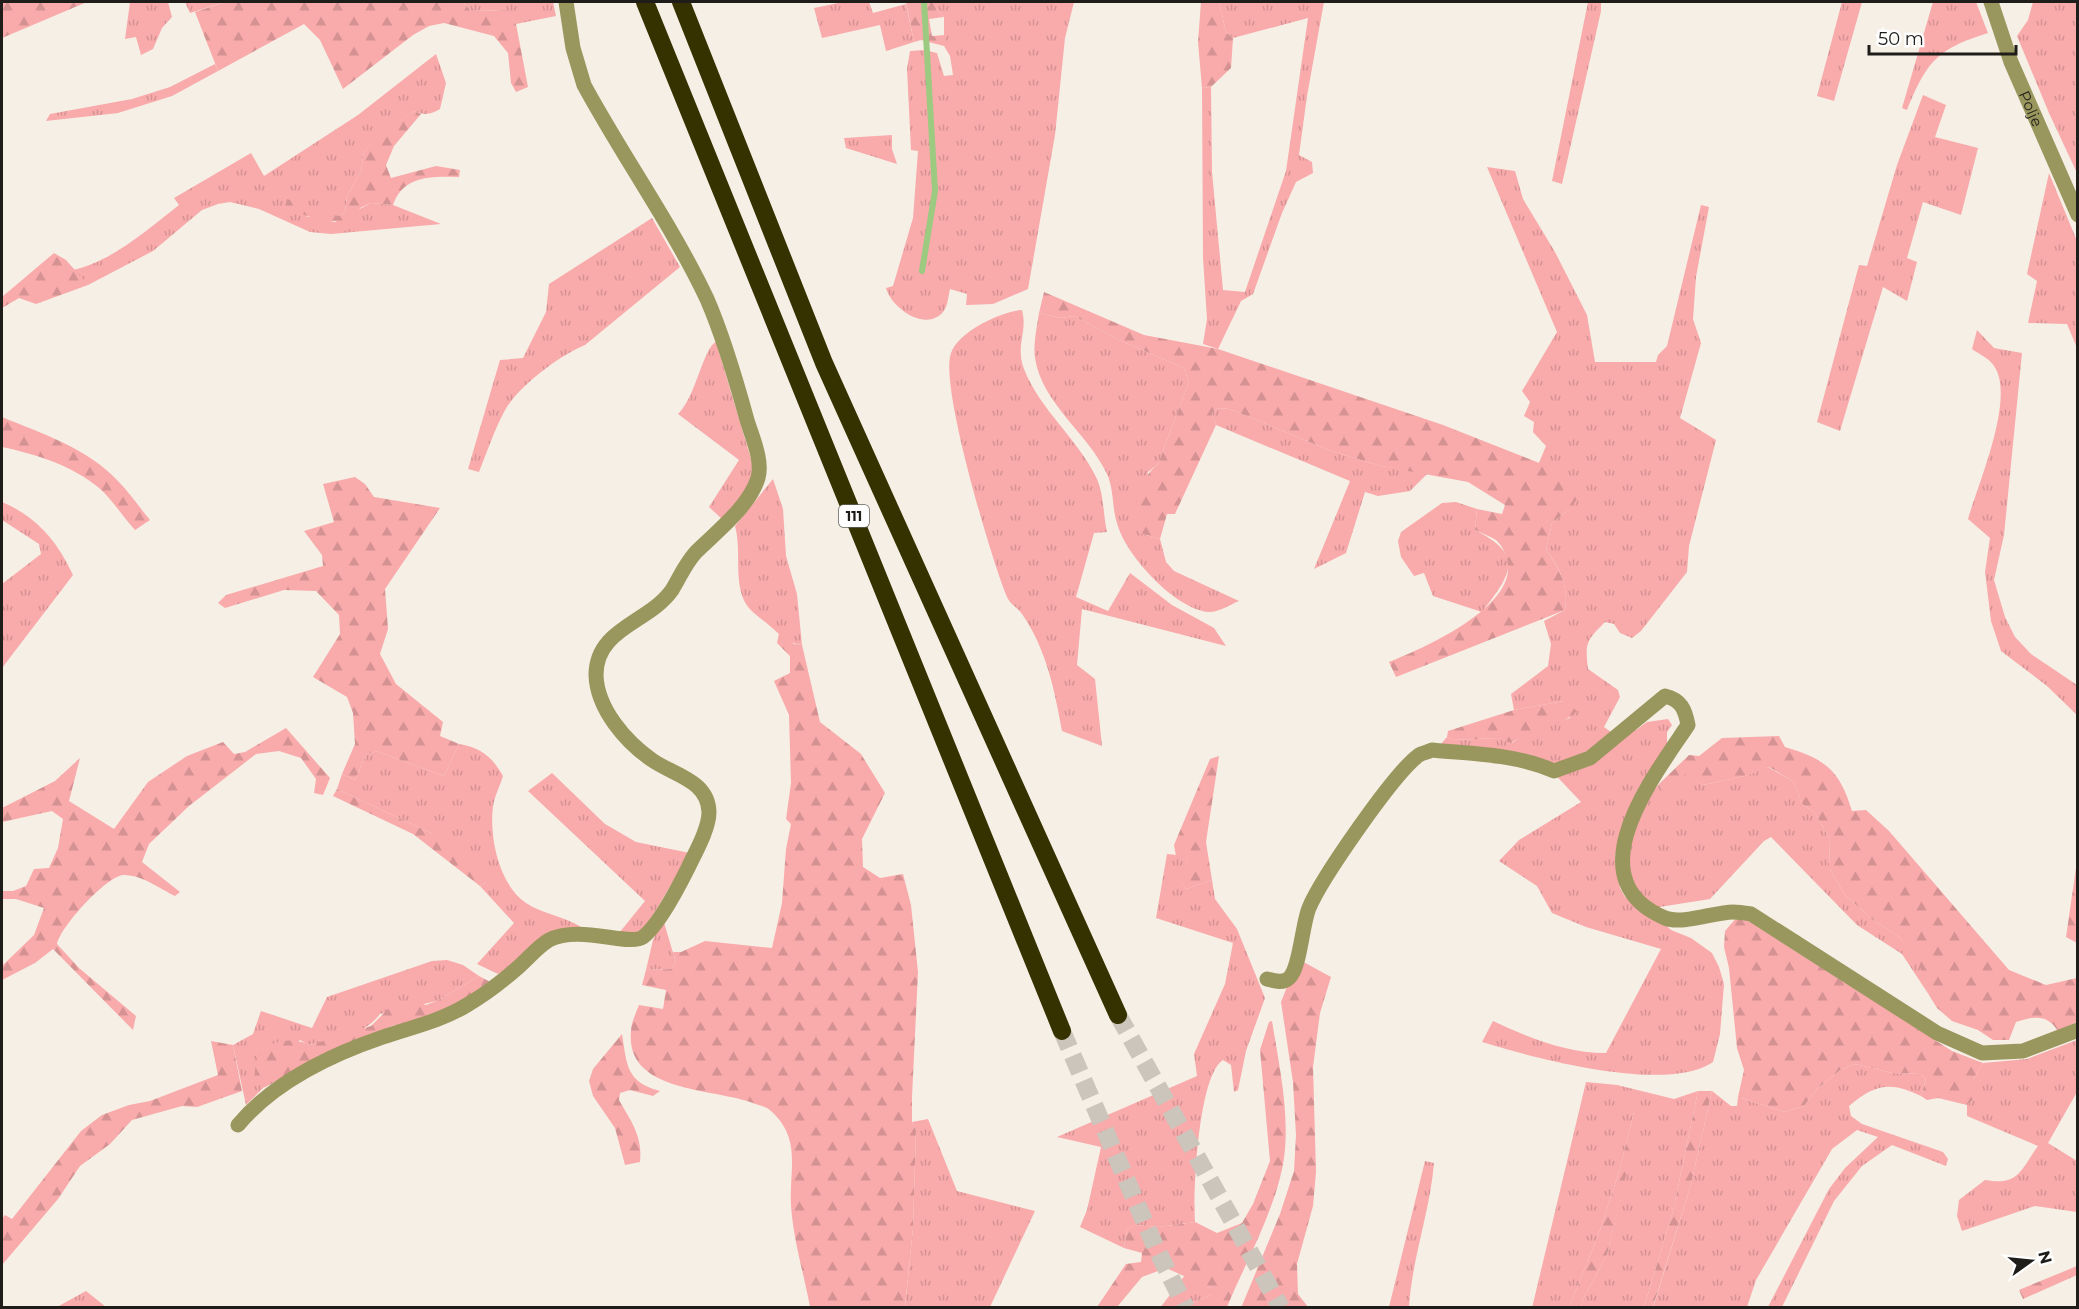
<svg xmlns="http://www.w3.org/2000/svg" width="2079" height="1309" viewBox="0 0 2079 1309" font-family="Montserrat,sans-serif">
<defs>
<pattern id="grass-tufts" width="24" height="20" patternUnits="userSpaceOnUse" patternTransform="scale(1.5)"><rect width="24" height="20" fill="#f9aaab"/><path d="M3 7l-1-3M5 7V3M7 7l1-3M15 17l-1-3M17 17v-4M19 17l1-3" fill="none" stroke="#d59293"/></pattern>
<pattern id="forest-firs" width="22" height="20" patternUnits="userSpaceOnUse" patternTransform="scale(1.5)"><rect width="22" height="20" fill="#f9aaab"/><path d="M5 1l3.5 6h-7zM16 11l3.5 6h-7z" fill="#d59293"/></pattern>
</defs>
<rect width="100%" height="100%" fill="#f6efe5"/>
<g fill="url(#grass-tufts)">
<polygon points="130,2 168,2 172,17 162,28 153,49 141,55 136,37 125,39"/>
<polygon points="185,2 225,2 190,13"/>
<polygon points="463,2 553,2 556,16 516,24 507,10 471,11"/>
<polygon points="843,2 869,2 873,13 906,4 914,42 886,51 880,25 822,38 814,8"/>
<path d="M936,2H1074L1065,38L1055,135L1028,289L993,304L966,305L967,294L950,289C948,297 948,306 943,312C926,332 892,309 886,288L893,286L913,218L918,151L911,150L907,69L910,51L924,50L937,53L944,76L953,75L950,56L944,46V17L936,9Z"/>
<polygon points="1219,2 1324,2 1307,96 1299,155 1312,162 1313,173 1296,182 1282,213 1253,294 1241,301 1218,349 1203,344 1207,319 1203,258 1202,88 1211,87 1212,172 1223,290 1245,292 1286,171 1308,18 1233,38 1226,32"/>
<polygon points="1588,2 1601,2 1601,11 1562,184 1552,181"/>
<polygon points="1842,2 1862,2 1834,101 1817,96"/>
<path d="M1933,2H1976L1988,33C1937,49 1927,61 1907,110L1902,108Z"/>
<polygon points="2033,2 2077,2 2077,173 2049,113 2017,36 2028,20"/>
<path d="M436,54L446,83L440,109C432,114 424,116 415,111L378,136L364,152L361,171L347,196L345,212L338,216H305L335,222L371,203L393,205L441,224L331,234L310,232L259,209L230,202L218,204L202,210L153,251L88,285L73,270C113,261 148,229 179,205L174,198L251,153L264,176L358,115Z"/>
<polygon points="215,64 218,71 172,96 118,113 46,121 50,114 132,99 170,87"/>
<polygon points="1923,95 1946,105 1935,137 1978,148 1961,215 1923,202 1907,258 1917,262 1907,301 1883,287 1840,431 1817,422 1859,265 1867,266 1897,165"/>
<polygon points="892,135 892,149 897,164 846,148 844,138"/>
<path d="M1487,167L1515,171L1523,199L1555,252L1587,315L1595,362H1656L1658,355L1667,346L1701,205L1709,207L1696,277L1693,319L1701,343L1680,418L1716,440L1689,546L1687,572L1641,631L1632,638L1620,633L1614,624L1605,622C1586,641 1585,643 1588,669L1618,690L1620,697L1604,727L1611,732L1627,722L1636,730L1647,722L1668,719L1672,725L1667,732V750L1632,804L1615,855L1620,888L1625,897L1657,917L1671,930L1691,938L1712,953L1719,967L1724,984L1720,1034L1713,1062C1666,1094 1534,1058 1482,1042L1493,1021C1529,1038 1566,1053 1606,1053L1661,949L1586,927L1552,913L1537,886L1499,861L1519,840L1581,802L1546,765L1441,744L1447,737L1454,740L1498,738L1512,743L1526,733L1570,718L1564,701L1514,710L1511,694L1548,666L1551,644L1544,621L1565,610C1569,586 1560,569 1546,550L1552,523L1569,510L1552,470L1538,465L1546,446L1533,432L1534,422L1524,416L1530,402L1522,391L1557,332Z"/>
<polygon points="2049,173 2077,241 2077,348 2067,324 2028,323 2037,281 2027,274"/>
<path d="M652,218L680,267L585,345C560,355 517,387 504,412C494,431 487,452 479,472L468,469L500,360L523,358L546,312L549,284Z"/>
<path d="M1022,310C1028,332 1015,345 1024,369C1040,410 1077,438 1096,477C1104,493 1103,514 1107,532L1094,533L1076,597L1108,611L1130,573L1172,605L1214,628L1226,646L1082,609L1077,665L1095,679L1102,746L1062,731C1055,691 1046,648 1022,614C1018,608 1010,604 1007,597C992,561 939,385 951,353C958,332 1001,311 1022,310Z"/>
<path d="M1039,313L1060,318L1074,316L1119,340L1184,368L1189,382L1158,464L1148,472L1140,533L1160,539L1166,562L1174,571L1239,601C1229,605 1220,612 1209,612C1176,610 1125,555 1117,523C1112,508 1114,489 1107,474C1088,433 1042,404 1035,358C1033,344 1037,327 1039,313Z"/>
<path d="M1977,330L1994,348L2022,353L2004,535L1994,580L2005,617L2015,637L2031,654L2077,685V715L2047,686L2001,651L1991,621L1985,572L1990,538L1968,519C1978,484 2016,397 1994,366C1990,359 1979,354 1972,349Z"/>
<path d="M716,342L754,469L747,490L723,520L709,507L739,460L678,414C696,397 703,348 716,342Z"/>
<polygon points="1217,408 1230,409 1331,451 1381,466 1428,473 1410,491 1378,496 1365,492 1346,553 1314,569 1350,481 1216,425 1212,414"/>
<path d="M773,479L783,509L786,556L797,594L802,645C789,644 779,634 770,626C763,620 751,612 746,604C733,582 742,551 735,526Z"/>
<path d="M2,502C36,516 58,542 73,575L2,668V584L41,554L39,544L2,520Z"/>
<path d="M1456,502L1477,509L1475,530C1527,556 1509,576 1482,612L1433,596L1424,573L1414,576L1401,557L1398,541L1401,532L1442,503Z"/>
<path d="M459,744C482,748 492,757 503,776C500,786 494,797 493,807C489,837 499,885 526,903C542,914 564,916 581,927L498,974L477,964L514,923L480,886L486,882L431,833L337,789L342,774L355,780L366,755L376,751L444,776Z"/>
<path d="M1768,767L1794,782L1802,804L1814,812L1830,839L1829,868L1845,895L1873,920L1899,937L1918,958L1929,995L1902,954L1857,925L1771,837L1764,841L1710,899L1653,908L1628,880C1632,837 1629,818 1659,784L1665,792L1686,773L1703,785L1745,776Z"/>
<polygon points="552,773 605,824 636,842 690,853 643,932 615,938 645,901 528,791"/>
<path d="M1167,854L1186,856L1191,872L1180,880L1186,889L1212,880L1215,899L1237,929L1265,998L1246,1051L1238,1090L1234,1092L1231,1065L1223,1060C1198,1076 1193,1192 1195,1222L1159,1227L1134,1225L1127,1230L1124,1248L1080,1227L1087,1210L1101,1147L1057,1137L1197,1076L1194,1054L1225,984L1233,943L1156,918Z"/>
<polygon points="663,919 676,963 671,969 646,970 653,940"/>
<path d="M447,960L463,965L479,976L437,1001L380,1014C364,1036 335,1038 309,1045L300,1040L254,1080L263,1088L246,1105L233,1045L253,1034L261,1011L312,1028L327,997L432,961Z"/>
<path d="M2077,1040V1092L2048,1143L2077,1161V1212L2035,1206L1962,1231L1957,1216L1959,1200L1985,1180C2019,1186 2020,1171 2038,1146L1967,1116V1105L1974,1099L1973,1080L1983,1063L2027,1059Z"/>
<path d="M1855,1064L1892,1073L1921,1074L1926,1079L1921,1096C1890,1081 1875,1084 1849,1106L1851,1116L1862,1124L1943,1152L1948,1159L1946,1166L1892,1145L1862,1166L1834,1201L1782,1307H1768L1829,1189L1845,1168L1878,1137L1857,1130L1832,1149L1756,1280L1747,1307L1653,1308L1691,1184L1712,1091L1731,1106H1737L1738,1097L1784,1112L1804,1106L1817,1089L1839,1071Z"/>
<polygon points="1586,1082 1617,1085 1674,1099 1698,1091 1673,1211 1644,1307 1581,1307 1583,1299 1607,1255 1640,1112 1634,1112 1619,1172 1598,1236 1569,1307 1532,1308"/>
<polygon points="928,1119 957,1191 1035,1211 990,1307 905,1308 913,1228 916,1130 912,1122"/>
<path d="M1425,1161L1434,1163C1430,1212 1412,1258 1409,1307H1389Z"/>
<polygon points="1185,1275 1211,1288 1211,1295 1184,1307 1160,1308"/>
<polygon points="86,1291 106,1307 55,1307 57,1307"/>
</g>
<g fill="url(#forest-firs)">
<polygon points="2,2 87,2 2,38"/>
<polygon points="225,2 463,2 471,11 508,10 516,24 528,87 516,92 511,83 508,53 494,36 444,23 429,26 413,35 343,89 320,40 304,24 218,71 195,12"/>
<polygon points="906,2 936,2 936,9 944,17 929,19 932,36 946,35 944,46 921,40 914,42"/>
<polygon points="1201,2 1219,2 1226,32 1233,38 1231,68 1211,87 1202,88 1198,42"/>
<path d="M415,111L421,114L394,146L386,165L391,178L436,166L460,170L459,177C433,176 403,175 393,205L371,203L360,208L354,221H320L285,207L287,199L338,216L345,212L347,196L361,171L364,152L378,135Z"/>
<polygon points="54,253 66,260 88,285 36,304 19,298 2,308 2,297"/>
<path d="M1044,292L1144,335L1218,349L1443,425L1575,477L1580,495L1569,510L1552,523L1546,550C1560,570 1569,585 1565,610L1396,677L1389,662C1424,648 1512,609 1508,565C1507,556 1503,546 1496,540C1490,536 1481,533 1475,530L1477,509L1502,514L1505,505L1468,482L1381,466L1331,451L1230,409L1217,408L1212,414L1216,425L1175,514H1167L1160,539L1140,533C1129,512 1140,478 1158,464L1189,382L1184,368L1119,340L1074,316L1060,318L1039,313Z"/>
<path d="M2,417C43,434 87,448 118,481C130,493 139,507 150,520L135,530C123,517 112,499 99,488C72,465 35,454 2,447Z"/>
<polygon points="355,477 365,484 374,497 440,508 385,589 388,629 380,654 396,684 443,722 440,736 459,744 444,776 376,751 366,755 355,780 342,774 355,744 353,713 347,697 313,677 340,634 339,615 316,591 284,590 225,608 218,603 226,595 323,566 322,555 304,531 334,522 323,484"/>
<path d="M779,633L794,644L802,645L820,722L861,754L885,793L862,839L863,867L880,878L903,874L911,905L918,972L912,1097V1122L916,1130L913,1228L905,1307H810C804,1274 793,1239 791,1205C789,1169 802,1139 771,1111C766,1106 757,1105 750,1102C710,1088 625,1092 631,1031C631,1023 636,1013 639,1005L663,1009L666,990L642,985L646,970L671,969L676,963L673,952H681L705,941L772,948L782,903L786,849L791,824L786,819L791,783L789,715L774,681L790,673V656L777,643Z"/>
<path d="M1564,701L1577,711C1561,727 1531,729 1511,743L1498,738L1454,740L1447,737L1448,731L1514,710Z"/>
<path d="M286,728L330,778L323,795L314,793L316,779L301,758L279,751L256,754L189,806L149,844L142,862L180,892L175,896C161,889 140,874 123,875C106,877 61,926 57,944L79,968L136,1016L133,1030L53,949L35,963L2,980V966L34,935L44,908L16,899H2V891H13L26,886L34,869L49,868L58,848L63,819L52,811L2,822V808L55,781L80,758L69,801L114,829L148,782L187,756L223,742L234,754L245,752Z"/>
<path d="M1779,736L1785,747C1826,759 1840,771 1852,811L1866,810L1889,831L2009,970L2046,985L2077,978V1022L2058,1031C2047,1014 2035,1016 2016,1022L2009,1040H1993L1978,1030L1952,1021L1937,1008L1929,995L1917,958L1899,937L1873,920L1845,895L1829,868L1830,839L1814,812L1802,804L1794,782L1769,767L1745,776L1703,785L1686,774L1665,793L1659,784L1689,755L1699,756L1722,738Z"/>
<polygon points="1219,756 1206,842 1212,880 1186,889 1179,879 1190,871 1186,856 1176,856 1174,845 1210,759"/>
<polygon points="337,789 431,833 485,876 486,882 480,886 413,834 333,796"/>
<polygon points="2076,868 2078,869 2077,943 2066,937"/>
<polygon points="1739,915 1952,1051 1983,1063 1973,1080 1978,1089 1974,1099 1967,1105 1938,1098 1927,1100 1921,1096 1926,1079 1921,1074 1892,1073 1855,1064 1839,1071 1817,1089 1804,1106 1784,1112 1738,1097 1744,1070 1737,1048 1729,968 1724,947 1725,931"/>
<polygon points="1298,959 1331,977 1320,1013 1313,1067 1316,1172 1313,1206 1297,1264 1298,1294 1308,1307 1241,1308 1280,1214 1294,1171 1296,1135 1293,1082 1281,1002"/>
<path d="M479,976L496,985L418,1022L392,1026L263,1088L254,1081C255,1073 255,1063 258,1057C267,1039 295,1037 310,1045L371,1026L389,1008L416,1002L426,1005L437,1001Z"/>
<path d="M1272,1021C1279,1065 1290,1113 1284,1158C1277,1207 1246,1261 1227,1307H1184L1211,1295V1288L1166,1268L1142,1277L1117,1307H1097L1126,1264L1141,1262L1142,1253L1124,1248L1127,1230L1134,1225L1159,1227L1195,1222L1217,1233L1242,1223L1253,1204L1270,1161L1260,1050L1269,1022Z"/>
<path d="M622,1034C627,1065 626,1082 660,1091L653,1096L630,1090L620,1093L619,1100C631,1121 643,1137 640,1162L625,1165L615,1128L593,1096L589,1081L593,1069Z"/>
<polygon points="211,1041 233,1045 242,1091 197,1107 182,1106 132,1120 110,1144 80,1166 58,1199 2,1265 2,1219 5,1215 12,1219 81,1131 102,1115 129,1105 150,1101 218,1075"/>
<polygon points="1698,1091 1712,1091 1691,1184 1653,1307 1644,1307 1673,1211"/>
<polygon points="1634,1112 1641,1112 1607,1255 1583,1299 1581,1307 1569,1307 1598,1236 1619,1172"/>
<polygon points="2077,1266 2077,1275 2023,1299 2019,1290"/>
</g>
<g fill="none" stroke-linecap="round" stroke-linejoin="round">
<polyline stroke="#9bca80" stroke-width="6" points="922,271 935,191 924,2"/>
<g stroke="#cbc5bc" stroke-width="18" stroke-dasharray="18 9" stroke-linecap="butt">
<polyline points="1118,1015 1281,1308"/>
<polyline points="1062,1031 1155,1246 1186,1308"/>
</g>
<g stroke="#9a975e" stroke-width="15">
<path id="s1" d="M1991,2L2011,62L2078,215"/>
<path d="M1267,979C1274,981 1283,984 1289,978C1300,969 1302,925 1309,908C1321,879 1394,773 1419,755C1422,753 1428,752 1432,750C1472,754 1516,754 1554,771L1590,758L1665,696C1681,700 1685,709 1688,725C1654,776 1573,879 1665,918C1682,925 1715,912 1733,912C1738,912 1745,913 1751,914L1937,1033L1982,1053L2023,1051L2078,1030"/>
<path d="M238,1125C274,1082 330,1055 383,1037C412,1027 441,1021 467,1005C484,995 500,983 515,970C526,961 537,947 549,940C579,924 629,947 643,937C659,925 679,886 688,868C695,853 709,829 709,812C708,780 673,775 652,760C626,742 597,709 596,675C596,628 649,623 672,590C680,577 685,564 696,552C716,532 749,507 758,478C763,460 752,437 747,420C736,380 724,338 707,299C672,225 623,157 584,85L573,48L566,2"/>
</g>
<g stroke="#363200" stroke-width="18">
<polyline points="645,2 1062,1031"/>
<polyline points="681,2 824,363 1118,1015"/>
</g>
</g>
<g text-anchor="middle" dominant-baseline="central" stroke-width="5" stroke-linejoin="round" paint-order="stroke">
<rect fill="#fff" stroke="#62615e" stroke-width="1.5" x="839" y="505" width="30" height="22" rx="4.5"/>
<g font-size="14" font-weight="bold" fill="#1f1d19">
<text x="854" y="516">111</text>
</g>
<g font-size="15" fill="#1f1d19" stroke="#fff">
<text stroke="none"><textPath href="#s1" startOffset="114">Polje</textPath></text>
</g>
</g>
<rect width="2079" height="1309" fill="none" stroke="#1f1d19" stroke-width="6"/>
<g transform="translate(2031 1261) rotate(75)" stroke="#ffffff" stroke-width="4.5" paint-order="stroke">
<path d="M0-4.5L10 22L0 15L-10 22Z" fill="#1f1d19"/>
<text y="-9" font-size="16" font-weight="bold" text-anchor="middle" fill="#1f1d19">N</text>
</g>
<path d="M1869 45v9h147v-9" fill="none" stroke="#1f1d19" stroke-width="3"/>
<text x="1878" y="45" font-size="18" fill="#1f1d19" stroke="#ffffff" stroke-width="4.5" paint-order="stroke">50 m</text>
</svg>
